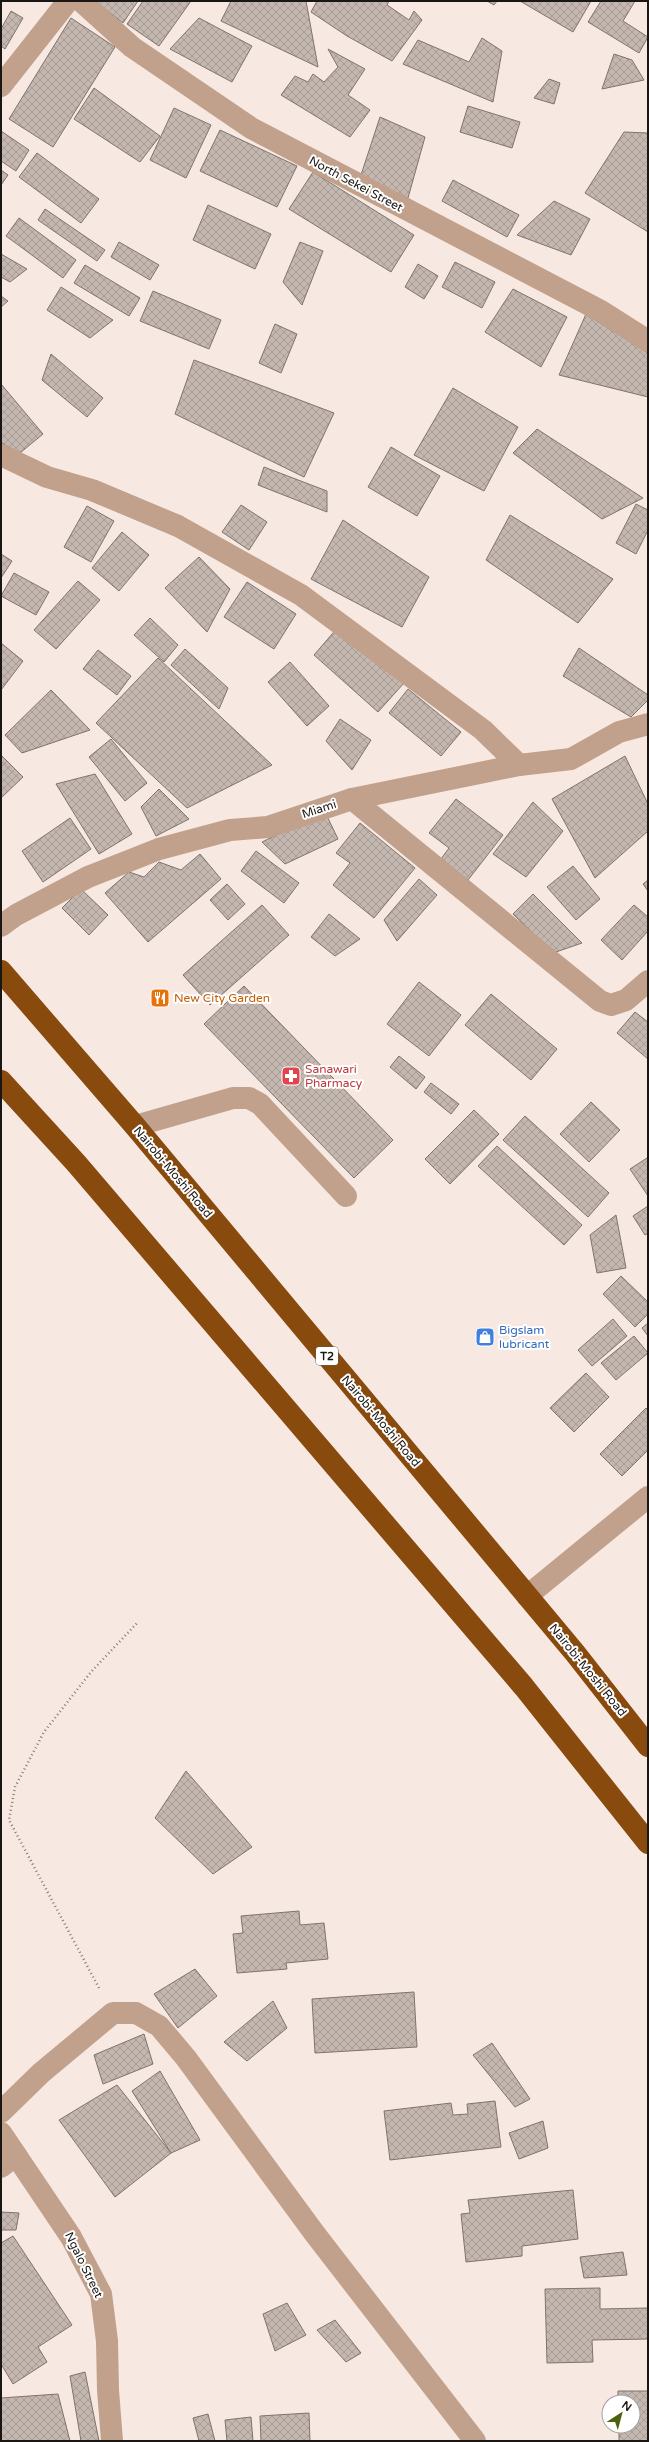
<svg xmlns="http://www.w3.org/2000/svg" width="649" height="2442" viewBox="0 0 649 2442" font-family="'Varela Round',sans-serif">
<defs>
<pattern id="building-cross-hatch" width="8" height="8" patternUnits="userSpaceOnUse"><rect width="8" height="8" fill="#c4b7af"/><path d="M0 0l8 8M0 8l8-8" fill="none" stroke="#a89d96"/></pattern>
</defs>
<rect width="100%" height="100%" fill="#f7e9e1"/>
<g fill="url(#building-cross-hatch)" stroke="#7f736c">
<polygon points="95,1 138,1 123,23"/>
<polygon points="143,1 191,1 159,46 127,24"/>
<polygon points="231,1 306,1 318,67 221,21"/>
<polygon points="317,1 389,1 387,5 409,20 414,11 422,20 392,61 347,36 311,12"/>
<polygon points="487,1 497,1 494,5"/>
<polygon points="520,1 591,1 573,32"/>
<polygon points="601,1 635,1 623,21 648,37 639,53 588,22"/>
<polygon points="11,11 23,18 5,49 1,46 1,29"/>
<polygon points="71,18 115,47 53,147 9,119"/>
<polygon points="199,18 252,46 232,82 170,49"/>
<polygon points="482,38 502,51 493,102 403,64 418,40 469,62"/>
<polygon points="328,49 365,69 348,95 370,110 350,137 281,95 295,76 308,82 313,74 324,82 338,67"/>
<polygon points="614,54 632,60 644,80 602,89"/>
<polygon points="549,79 560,83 554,104 534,98"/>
<polygon points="94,88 160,136 140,162 74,119"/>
<polygon points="468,106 520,122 512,148 460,132"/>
<polygon points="174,108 211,125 186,178 150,160"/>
<polygon points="380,117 425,137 408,198 360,178"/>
<polygon points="220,130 297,166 277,207 200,171"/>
<polygon points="1,131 29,150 16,171 1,161"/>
<polygon points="624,132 648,133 648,232 585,193"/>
<polygon points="37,153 99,199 81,223 19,177"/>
<polygon points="1,170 8,175 1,185"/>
<polygon points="313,172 414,235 391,272 289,209"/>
<polygon points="453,180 519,215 507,237 442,201"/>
<polygon points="554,201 590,219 571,255 517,235"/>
<polygon points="208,205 271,234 255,269 193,240"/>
<polygon points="45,209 105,250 97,261 38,220"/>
<polygon points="19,218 76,260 63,278 6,236"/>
<polygon points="119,242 159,265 150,280 111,257"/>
<polygon points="300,242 323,251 302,305 283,282"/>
<polygon points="1,254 27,269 10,282 1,277"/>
<polygon points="455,262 495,282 482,308 442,287"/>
<polygon points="418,264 438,276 424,299 405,287"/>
<polygon points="85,265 140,298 129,316 74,283"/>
<polygon points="61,287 113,320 90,338 47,310"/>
<polygon points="513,289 567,317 541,367 485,332"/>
<polygon points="153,291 221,320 209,349 140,321"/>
<polygon points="1,296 8,301 1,307"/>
<polygon points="586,314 648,353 648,397 559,375"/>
<polygon points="275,324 297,334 281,373 259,363"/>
<polygon points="51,354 103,398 87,417 42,380"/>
<polygon points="194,360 334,413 304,477 175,414"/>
<polygon points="1,384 43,434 20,453 1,443"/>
<polygon points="453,388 518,427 484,491 414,455"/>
<polygon points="537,429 643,498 602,519 513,453"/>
<polygon points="391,447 440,476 417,516 368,487"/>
<polygon points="264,467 327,491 327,512 258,485"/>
<polygon points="636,504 648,510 648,530 636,554 616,543"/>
<polygon points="241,505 267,522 249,550 222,532"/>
<polygon points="87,506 114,521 91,562 64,547"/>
<polygon points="510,515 613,579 578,623 486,560"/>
<polygon points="343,520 429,577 402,627 311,579"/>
<polygon points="122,532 149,555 119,591 92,568"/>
<polygon points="1,554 12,561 1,578"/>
<polygon points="199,557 230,589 207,632 165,588"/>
<polygon points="14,573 49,592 36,615 1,596"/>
<polygon points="78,581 100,600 56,649 34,630"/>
<polygon points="247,582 296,614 274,649 224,617"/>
<polygon points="150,618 178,645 164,662 134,635"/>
<polygon points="339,626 404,683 378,712 314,655"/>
<polygon points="1,643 23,661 1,690"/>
<polygon points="579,648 648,695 648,700 631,717 563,676"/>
<polygon points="185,649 228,688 219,709 171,665"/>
<polygon points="98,650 131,676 117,695 83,669"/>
<polygon points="158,658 272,765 187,808 96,723"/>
<polygon points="290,662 329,706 307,726 268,682"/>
<polygon points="408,689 461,732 441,756 389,713"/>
<polygon points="51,690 90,730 22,753 5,735"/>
<polygon points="340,719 371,740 352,770 326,741"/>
<polygon points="111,739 147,783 125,801 89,757"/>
<polygon points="1,755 23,777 1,798"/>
<polygon points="625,756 648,804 648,831 595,878 552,799"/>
<polygon points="95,774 132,834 99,854 56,784"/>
<polygon points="159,789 189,819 156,836 141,807"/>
<polygon points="456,799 503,835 468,880 441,859 449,848 429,833"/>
<polygon points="533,802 563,831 526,877 493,854"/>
<polygon points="325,812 338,839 285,864 262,842"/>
<polygon points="70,818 91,849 43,882 22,851"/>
<polygon points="360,823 415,868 374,918 333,885 350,863 336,853"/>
<polygon points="256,851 299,883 284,903 241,871"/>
<polygon points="200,854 221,879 148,942 105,893 129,872 144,877 159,862 181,870"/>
<polygon points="573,866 600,899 576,920 547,887"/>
<polygon points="419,879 437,895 397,941 384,920"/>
<polygon points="648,880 648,891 643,884"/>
<polygon points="227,884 245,904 228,920 210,900"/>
<polygon points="81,889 108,915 89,935 62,908"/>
<polygon points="533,894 582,943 553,953 513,914"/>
<polygon points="262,905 289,935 210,1005 183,975"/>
<polygon points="634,905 648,917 648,931 622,960 601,940"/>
<polygon points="329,914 360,939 335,956 311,937"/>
<polygon points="419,982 461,1015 429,1056 387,1024"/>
<polygon points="244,986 393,1140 354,1178 204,1024"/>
<polygon points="491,994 557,1049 531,1080 465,1025"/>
<polygon points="635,1012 648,1022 648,1059 617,1033"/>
<polygon points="399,1056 425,1077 416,1089 390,1067"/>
<polygon points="431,1083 459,1104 451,1114 424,1092"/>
<polygon points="591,1102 620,1130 589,1162 560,1134"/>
<polygon points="474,1110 499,1134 450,1184 425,1159"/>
<polygon points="525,1116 609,1193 588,1217 503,1140"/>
<polygon points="497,1146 582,1225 564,1245 478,1166"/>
<polygon points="647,1158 648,1159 648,1196 630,1169"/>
<polygon points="648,1206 648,1233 645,1235 633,1216"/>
<polygon points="616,1215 626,1268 597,1273 590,1235"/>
<polygon points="621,1276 648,1302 648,1314 635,1327 603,1294"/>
<polygon points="613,1319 627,1336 592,1366 578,1350"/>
<polygon points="648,1323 648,1336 642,1328"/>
<polygon points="634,1336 648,1353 616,1380 601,1363"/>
<polygon points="586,1373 609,1397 574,1432 550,1408"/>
<polygon points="646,1408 648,1410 648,1450 622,1476 600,1454"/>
<polygon points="186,1771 252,1847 213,1874 155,1818"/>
<polygon points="299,1911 300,1925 324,1923 328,1959 286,1963 287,1969 237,1973 233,1934 243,1933 241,1916"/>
<polygon points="195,1969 217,1996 178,2028 154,1994"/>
<polygon points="414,1992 417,2047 315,2053 312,1999"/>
<polygon points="273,2001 287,2028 247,2061 224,2042"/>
<polygon points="144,2034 153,2064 103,2084 94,2055"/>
<polygon points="492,2043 530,2099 515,2107 473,2055"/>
<polygon points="160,2071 200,2140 171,2153 132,2091"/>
<polygon points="117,2085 171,2153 115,2197 59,2120"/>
<polygon points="495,2101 501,2147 390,2160 384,2111 451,2103 453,2115 468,2114 467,2104"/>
<polygon points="543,2121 548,2148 519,2159 509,2133"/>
<polygon points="573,2190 578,2239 522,2246 522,2256 466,2262 461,2214 470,2213 468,2200"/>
<polygon points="1,2212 19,2213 16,2230 1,2230"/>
<polygon points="13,2236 72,2325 38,2347 47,2362 13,2384 1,2364 1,2243"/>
<polygon points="623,2252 627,2275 584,2278 580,2257"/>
<polygon points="600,2288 600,2309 648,2308 648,2339 592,2340 593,2362 547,2363 545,2289"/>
<polygon points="287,2303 306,2335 275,2351 263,2314"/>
<polygon points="335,2320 361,2353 346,2362 317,2330"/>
<polygon points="85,2372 99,2441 81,2441 70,2376"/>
<polygon points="618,2391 648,2391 648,2441 619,2441 619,2426 633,2426 633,2402 618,2402"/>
<polygon points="58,2394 70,2441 1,2441 1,2398"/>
<polygon points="309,2413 310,2441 261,2441 260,2416"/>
<polygon points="208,2414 215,2441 199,2441 193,2418"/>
<polygon points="251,2417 253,2441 227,2441 225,2420"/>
</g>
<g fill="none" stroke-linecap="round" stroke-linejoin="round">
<polyline stroke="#847b75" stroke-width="2.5" stroke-dasharray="1 3" stroke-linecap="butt" points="99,1988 9,1820 15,1787 44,1732 91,1672 138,1622"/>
<g stroke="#c1a18b" stroke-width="22">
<polyline points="81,1 132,47 251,128 601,311 648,341"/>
<polyline points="1,86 68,1"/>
<polyline points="1,455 47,477 92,490 178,526 301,595 483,730 519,765"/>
<polyline points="352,799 600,1001 611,1005 626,1000 648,981"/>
<polyline points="1,926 16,915 88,877 159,849 230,830 268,827 352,799 519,765 571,759 619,732 648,724"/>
<polyline points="135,1126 233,1098 249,1098 260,1104 346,1196"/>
<polyline points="527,1596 648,1497"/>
<polyline points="1,2112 41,2073 113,2013 136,2013 159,2026 186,2058 315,2234 475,2441"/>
<polyline points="1,2133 71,2237 101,2294 107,2341 108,2390 112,2441"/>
<polyline points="1,2167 16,2155"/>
</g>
<g stroke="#894a0e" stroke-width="22">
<polyline points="1,971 135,1126 575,1653 648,1746"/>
<polyline points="1,1081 76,1163 524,1687 648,1843"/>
</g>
</g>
<defs>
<symbol id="restaurant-square" viewBox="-11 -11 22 22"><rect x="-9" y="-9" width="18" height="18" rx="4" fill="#e8710a" stroke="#fff"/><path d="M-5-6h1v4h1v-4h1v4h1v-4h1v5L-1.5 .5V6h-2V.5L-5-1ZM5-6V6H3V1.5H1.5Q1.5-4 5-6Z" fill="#fff"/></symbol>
<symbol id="pharmacy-square" viewBox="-11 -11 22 22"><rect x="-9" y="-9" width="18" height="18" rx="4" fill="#e0444e" stroke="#fff"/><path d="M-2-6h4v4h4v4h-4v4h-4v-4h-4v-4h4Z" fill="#fff"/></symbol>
<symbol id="shop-square" viewBox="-11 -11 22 22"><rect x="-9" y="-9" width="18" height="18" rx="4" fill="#3f7fe0" stroke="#fff"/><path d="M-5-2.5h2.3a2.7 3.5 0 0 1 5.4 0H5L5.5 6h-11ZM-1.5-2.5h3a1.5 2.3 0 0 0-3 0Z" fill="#fff"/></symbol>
</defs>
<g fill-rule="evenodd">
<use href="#restaurant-square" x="149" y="987" width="22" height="22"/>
<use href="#pharmacy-square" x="280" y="1065" width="22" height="22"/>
<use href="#shop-square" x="474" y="1326" width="22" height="22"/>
</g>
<g text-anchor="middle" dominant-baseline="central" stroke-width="4" stroke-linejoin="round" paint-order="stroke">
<rect fill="#fff" stroke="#5f5c5a" stroke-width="1" x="316" y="1347" width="22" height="18" rx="3"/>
<g font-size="11" font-weight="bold" fill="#1a1613">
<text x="327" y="1356">T2</text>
</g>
<g font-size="12" fill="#1a1613" stroke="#fff">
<text transform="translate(356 184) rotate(28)">North Sekei Street</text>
<text transform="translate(319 809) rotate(-18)">Miami</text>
<text transform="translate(173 1172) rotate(50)">Nairobi-Moshi Road</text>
<text transform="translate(381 1421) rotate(50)">Nairobi-Moshi Road</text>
<text transform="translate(588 1670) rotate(51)">Nairobi-Moshi Road</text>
<text transform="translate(84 2265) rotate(64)">Ngalo Street</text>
</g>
<g font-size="12" fill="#c56008" stroke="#fff" text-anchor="start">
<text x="174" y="998">New City Garden</text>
</g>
<g font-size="12" fill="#be3a42" stroke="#fff" text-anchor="start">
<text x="305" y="1069">Sanawari<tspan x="305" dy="14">Pharmacy</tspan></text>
</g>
<g font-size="12" fill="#366cbe" stroke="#fff" text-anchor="start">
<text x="499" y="1330">Bigslam<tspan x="499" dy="14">lubricant</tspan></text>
</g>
</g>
<rect width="649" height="2442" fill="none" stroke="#1a1613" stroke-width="4"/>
<g transform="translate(621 2414) rotate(36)"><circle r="19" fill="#ffffff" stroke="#a3a2a1"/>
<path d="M0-3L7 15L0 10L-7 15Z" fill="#4b620f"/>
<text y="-6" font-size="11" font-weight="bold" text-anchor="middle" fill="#1a1613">N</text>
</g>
</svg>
